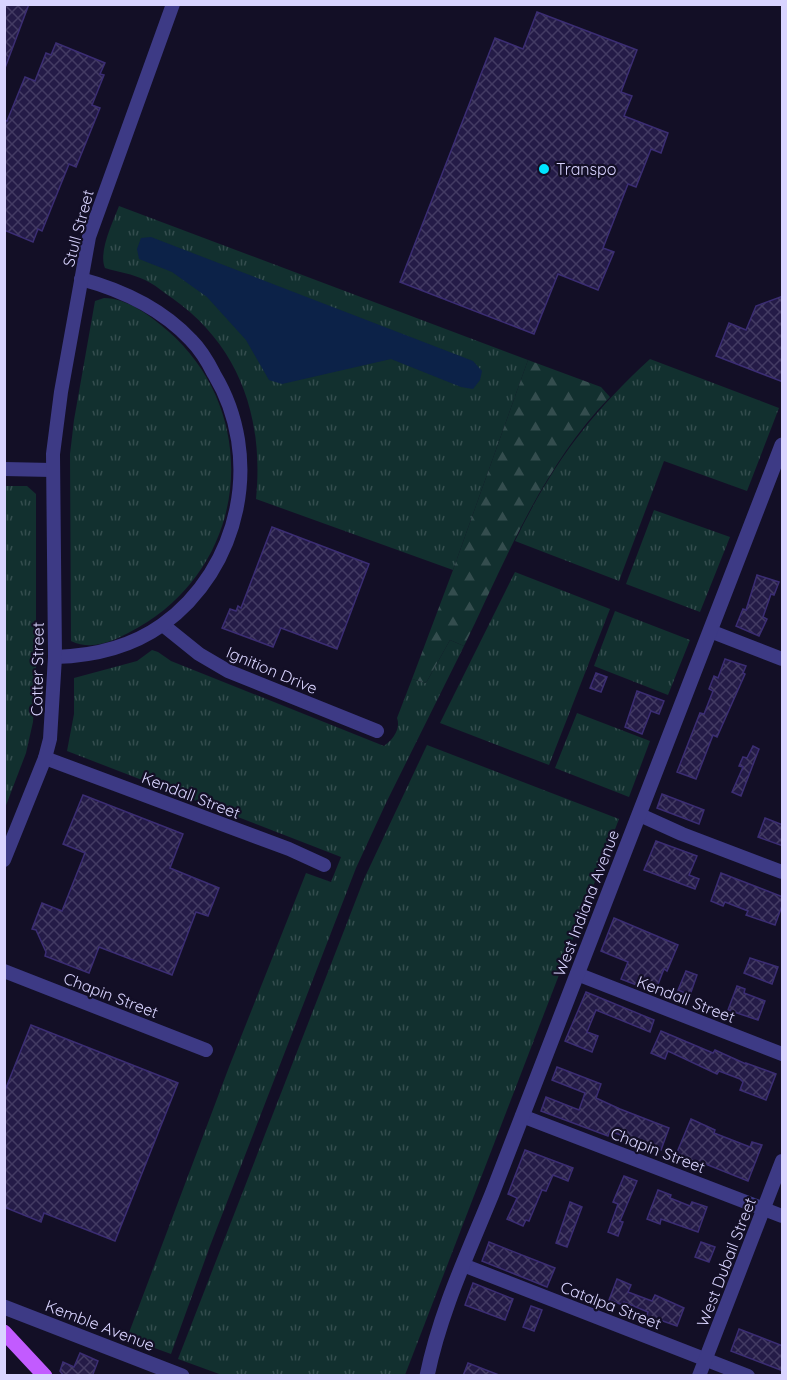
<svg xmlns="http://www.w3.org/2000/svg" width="787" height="1380" viewBox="0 0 787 1380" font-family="Quicksand,sans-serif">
<defs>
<pattern id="grass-tufts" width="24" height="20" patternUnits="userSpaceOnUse" patternTransform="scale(1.5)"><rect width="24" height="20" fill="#12302f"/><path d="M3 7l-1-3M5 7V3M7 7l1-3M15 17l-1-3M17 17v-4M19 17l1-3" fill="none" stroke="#344d4e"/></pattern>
<pattern id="forest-firs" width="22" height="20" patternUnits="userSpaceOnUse" patternTransform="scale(1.5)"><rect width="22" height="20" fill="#12302f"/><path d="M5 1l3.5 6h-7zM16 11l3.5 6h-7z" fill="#344d4e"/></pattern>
<pattern id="building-cross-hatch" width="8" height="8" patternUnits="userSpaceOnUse" patternTransform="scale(1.5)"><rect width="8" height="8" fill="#241b47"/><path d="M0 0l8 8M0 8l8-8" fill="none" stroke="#433b63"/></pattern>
</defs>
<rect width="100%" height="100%" fill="#130f26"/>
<g fill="url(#grass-tufts)">
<path d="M119,206L528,360L453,570L256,499C264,418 240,346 172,298C163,292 154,284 145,280C133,274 118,272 105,268C98,252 113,222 119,206Z"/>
<path d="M104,298C127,298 151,316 168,331C263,414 249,564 139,627C118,639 94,652 71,641L70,454L74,420L95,301Z"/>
<path d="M650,359L779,408L747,491L664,461L619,581L515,541C552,465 588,416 650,359Z"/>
<polygon points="5,486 27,486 36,494 36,673 33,722 26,753 5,808"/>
<polygon points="654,510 730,537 700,612 626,584"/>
<polygon points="515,572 610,609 549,765 440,723"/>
<polygon points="615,611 690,640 668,695 594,666"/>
<path d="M450,640L464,646L386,803L356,868L210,1246L171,1354L127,1338L229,1067L306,873L331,882L341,857L67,751L74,714V678L137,661L152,650L158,652L171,661L384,746C393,739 401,729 397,718L412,679L426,683Z"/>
<polygon points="577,713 650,741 629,797 555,768"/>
<polygon points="427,745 619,819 405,1375 222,1375 178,1359 364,879"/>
</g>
<path fill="url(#forest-firs)" d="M528,360L601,387L610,397C542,467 506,559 464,646L450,640L426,683L412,679L453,570Z"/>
<polygon fill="#0c2248" points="151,237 473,361 482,371 480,380 473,389 461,387 391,359 282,384 269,380 246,340 207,297 172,272 139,259 137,249 141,238"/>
<g fill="url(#building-cross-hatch)" stroke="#3b2d73" stroke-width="1.5">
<polygon points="4,4 29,4 5,68 4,68"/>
<polygon points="537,12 637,50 621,92 632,96 624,116 668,133 661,153 651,149 636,187 628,184 603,248 614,252 598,290 558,274 534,334 400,282 495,38 523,49"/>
<polygon points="56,43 105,63 100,74 104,75 92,105 100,108 76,167 69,164 42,231 38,229 33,242 4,230 4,120 7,121 25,77 35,81 46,53 51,55"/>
<polygon points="783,296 783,382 716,356 729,323 746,330 756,306"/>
<polygon points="272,527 369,564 337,649 281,628 273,647 222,628 230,609 236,611 238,606 241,608"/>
<polygon points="757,575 779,582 774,595 771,594 763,617 767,619 759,636 736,626 743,609 746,610"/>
<polygon points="725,659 746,666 743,673 745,674 717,737 713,735 696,779 677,772 700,713 704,714 713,691 709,689 714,676 718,678"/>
<polygon points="596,673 607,677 601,692 590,688"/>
<polygon points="637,691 664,701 659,714 651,711 642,734 625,727"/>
<polygon points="753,746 759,749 741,796 732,792 743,767 739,766 743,757 747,758"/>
<polygon points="662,794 704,810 699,824 657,808"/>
<polygon points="83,795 183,834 170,868 219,888 208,916 196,912 172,975 99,947 89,973 45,956 46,952 36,930 32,929 42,903 62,911 85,853 63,844"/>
<polygon points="765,818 783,825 783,846 758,837"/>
<polygon points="656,841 697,856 689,875 699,879 695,889 644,870"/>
<polygon points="721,873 783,897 783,903 775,925 746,915 748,911 725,902 723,906 711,901"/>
<polygon points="614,918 678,945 667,971 664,969 655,992 621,979 628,962 601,951"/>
<polygon points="750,958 778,967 772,984 744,973"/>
<polygon points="686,971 697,975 690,995 678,990"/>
<polygon points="737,986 745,989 744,993 765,1001 758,1020 728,1010"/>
<polygon points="586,992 654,1020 650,1032 596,1010 587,1032 598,1036 592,1052 565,1041"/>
<polygon points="31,1025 178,1083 115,1241 44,1213 41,1222 4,1207 4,1093"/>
<polygon points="661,1031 713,1053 715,1050 746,1064 746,1063 776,1074 766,1100 740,1090 743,1082 740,1079 719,1071 717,1074 668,1051 665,1059 651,1053"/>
<polygon points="557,1067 601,1084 596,1098 620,1109 669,1128 661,1150 610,1131 608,1136 541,1111 546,1097 579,1110 585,1093 552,1080"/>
<polygon points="691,1119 715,1130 714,1133 750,1147 752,1142 762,1145 748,1181 703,1163 702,1167 675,1157"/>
<polygon points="525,1150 573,1168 568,1181 553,1175 546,1191 542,1190 529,1221 526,1220 523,1226 507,1219 517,1198 508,1194"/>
<polygon points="624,1176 637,1181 620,1221 623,1222 618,1236 608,1232 618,1204 613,1202"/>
<polygon points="658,1190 671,1195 670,1198 690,1206 692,1202 707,1207 698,1232 661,1219 660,1224 647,1219"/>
<polygon points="570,1202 582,1207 567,1247 556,1243"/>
<polygon points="489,1242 555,1268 547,1287 482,1261"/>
<polygon points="701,1242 715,1247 709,1262 695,1257"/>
<polygon points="617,1279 631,1285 628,1292 652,1301 655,1295 684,1308 677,1326 660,1320 659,1323 646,1318 648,1312 624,1302 623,1305 609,1300"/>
<polygon points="473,1283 513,1299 505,1320 465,1305"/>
<polygon points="531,1306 542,1310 534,1331 523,1327"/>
<polygon points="739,1329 783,1346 783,1371 731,1351"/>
<polygon points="80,1353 98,1361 93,1374 95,1376 64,1376 60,1371 63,1362 74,1367"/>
<polygon points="468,1363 499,1375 499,1376 463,1376"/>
</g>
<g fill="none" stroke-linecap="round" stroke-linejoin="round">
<g stroke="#3d3a85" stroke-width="14">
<polyline points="4,469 52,470"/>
<polyline points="163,625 199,654 228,671 377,731"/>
<polyline points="710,631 782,659"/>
<path d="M55,657C92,656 131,647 162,625C241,568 264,457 214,374C208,362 201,350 191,340C162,309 122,290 81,279"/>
<polyline points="45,758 289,849 324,865"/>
<polyline points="640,815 682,834 782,872"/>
<polyline points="4,860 45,758 50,739 55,657 53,454 61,392 89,237 173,4"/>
<polyline points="4,971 206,1050"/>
<polyline points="577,974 782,1054"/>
<polyline points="522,1116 782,1216"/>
<polyline points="463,1265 748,1376"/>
<polyline points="699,1376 782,1161"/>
</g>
<g stroke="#3d3a85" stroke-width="15">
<polyline points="4,1307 182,1376"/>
<path d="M427,1376C440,1312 468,1253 492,1194L782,445"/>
</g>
<polyline stroke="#c25bff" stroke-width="15" points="4,1332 45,1376"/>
</g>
<circle fill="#00e5ff" stroke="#130f26" stroke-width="2" cx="544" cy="169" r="6"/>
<g text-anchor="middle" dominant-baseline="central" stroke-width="4.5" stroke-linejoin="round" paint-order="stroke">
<g font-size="16" fill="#d9d4ff" stroke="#130f26" text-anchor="start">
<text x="556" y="169">Transpo</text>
</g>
<g font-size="16" fill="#d9d4ff" stroke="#130f26">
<text transform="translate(78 228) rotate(-75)">Stull Street</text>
<text transform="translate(37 669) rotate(-89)">Cotter Street</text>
<text transform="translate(272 670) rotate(23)">Ignition Drive</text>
<text transform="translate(191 795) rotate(21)">Kendall Street</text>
<text transform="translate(586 903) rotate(-69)">West Indiana Avenue</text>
<text transform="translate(111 995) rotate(21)">Chapin Street</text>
<text transform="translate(686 999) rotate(21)">Kendall Street</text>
<text transform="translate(658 1150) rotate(21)">Chapin Street</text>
<text transform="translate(726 1262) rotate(-69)">West Dubail Street</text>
<text transform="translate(611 1305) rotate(21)">Catalpa Street</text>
<text transform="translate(100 1325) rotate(21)">Kemble Avenue</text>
</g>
</g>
<rect width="787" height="1380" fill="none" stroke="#d9d4ff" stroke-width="12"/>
</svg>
